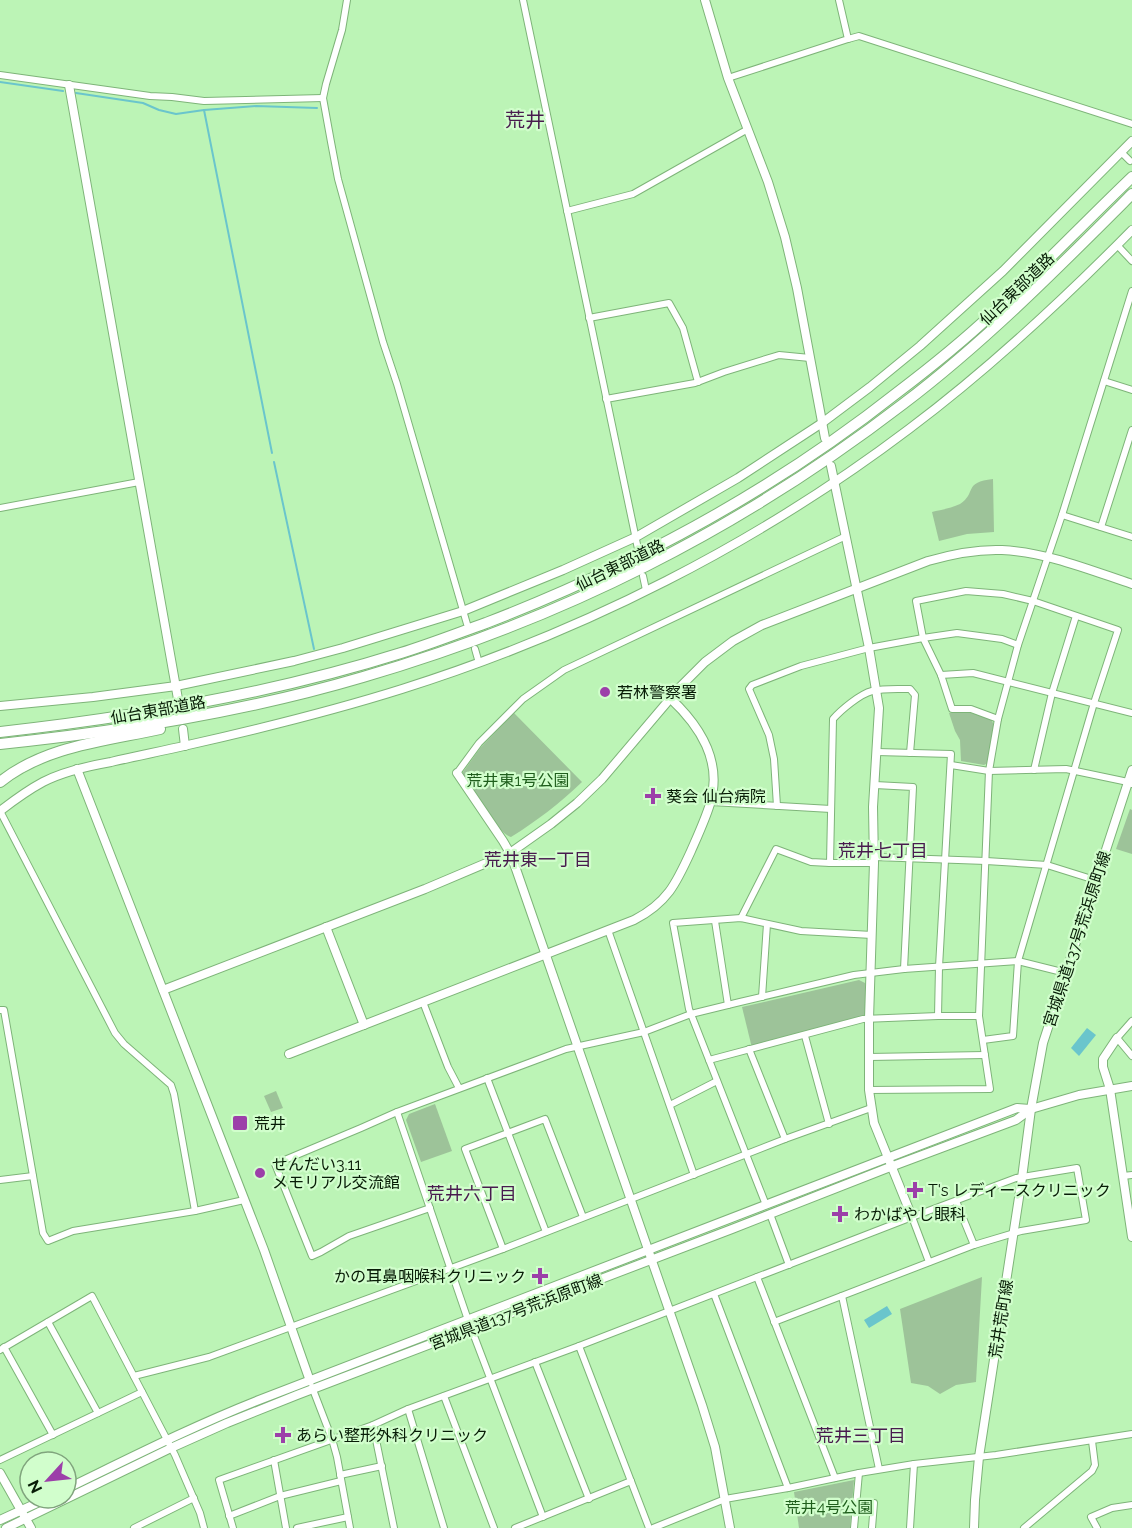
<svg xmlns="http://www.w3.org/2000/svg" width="1132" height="1528" viewBox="0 0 1132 1528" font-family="Raleway,'Noto Sans JP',sans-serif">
<rect width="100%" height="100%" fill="#bcf4b6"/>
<g fill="#9dc399">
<path d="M993,479L994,532L967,534L939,541L932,512C940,510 952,508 960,504C977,493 963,482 993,479Z"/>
<polygon points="968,712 991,719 994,725 988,763 984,765 961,761 960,740 955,731 949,713"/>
<path d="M514,713L582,782C560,803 537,821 511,837C498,834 472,790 463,777V772L481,747Z"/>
<polygon points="1130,809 1132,810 1132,854 1116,849"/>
<polygon points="859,980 865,983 865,1014 862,1018 752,1048 742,1007"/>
<polygon points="276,1091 283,1108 271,1112 264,1096"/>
<polygon points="435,1104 452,1151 421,1162 406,1120 409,1114"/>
<polygon points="982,1277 976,1382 956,1385 940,1394 928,1386 911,1383 900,1309"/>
<polygon points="854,1480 850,1528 799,1528 794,1492"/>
</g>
<g fill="#6ac5cc">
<polygon points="1087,1028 1096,1035 1079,1056 1071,1048"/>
<polygon points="887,1306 892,1314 869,1328 864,1320"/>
</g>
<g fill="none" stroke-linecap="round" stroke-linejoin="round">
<g stroke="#6ac5cc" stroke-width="2">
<polyline points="0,82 63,91"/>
<polyline points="76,93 143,103 159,110 176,114 204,110 256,106 317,108"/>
<polyline points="204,110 272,453"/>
<polyline points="274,462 314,649"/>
</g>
<defs>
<g id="street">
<polyline points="347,0 342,30 326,84 323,98 331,142 338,179 383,342 397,384 467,624"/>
<polyline points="523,0 638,549"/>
<polyline points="848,39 859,36 1132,124"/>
<polyline points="0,75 150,96 172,97 204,101 323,98"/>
<polyline points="728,78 848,39 839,0"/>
<polyline points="1121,152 1130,161"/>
<polyline points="567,211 633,194 748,129"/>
<polyline points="1117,245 1132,261"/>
<polyline points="589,318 669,303 683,328 698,382"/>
<polyline points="1104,381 1132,390"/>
<polyline points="606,399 695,383 724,372 779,355 810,358"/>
<polyline points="0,508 139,482"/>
<polyline points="1062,515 1132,537"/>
<polyline points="1101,527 1132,430"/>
<polyline points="643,576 646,590"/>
<polyline points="475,649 479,663"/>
<polyline points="941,675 973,673 1132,713"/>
<polyline points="877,752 951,754 939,967 938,1016"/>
<polyline points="951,765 989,771 1066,769 1128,782 1132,784"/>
<polyline points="1034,770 1052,693 1076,616"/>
<polyline points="457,773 479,743 523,699 564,670 846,536"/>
<polyline points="875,785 913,787 904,969"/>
<polyline points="711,802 831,809"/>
<polyline points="777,806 774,759 769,735 749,689 752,685 801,666 869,648 923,638 941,675 952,709 971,709 998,719"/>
<polyline points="0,811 115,1033 124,1044 171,1085 174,1094 195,1211"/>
<polyline points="874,857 986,861 1047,865 1095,880"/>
<path d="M830,863L833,719C841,710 860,694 872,691C884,688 898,689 910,689L915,695L910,753"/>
<polyline points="741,918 776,849 811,862 830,863 874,863"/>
<polyline points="715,921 728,1005"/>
<polyline points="608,930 694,1175"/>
<polyline points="762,997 767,924"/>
<polyline points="423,1002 448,1067 459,1088"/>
<polyline points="0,1010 4,1010 43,1233 48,1241 73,1231 195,1211 244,1200"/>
<polyline points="1132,1021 1117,1038 1132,1056"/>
<polyline points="805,1036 829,1124"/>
<polyline points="983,1040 1013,1036 1018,961 1094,703 1118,630 1033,601 1003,594 966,591 916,601 923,638 957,633 1002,639 1018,645"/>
<polyline points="749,1049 785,1139"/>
<polyline points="869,1057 985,1055"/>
<polyline points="709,1060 863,1019 938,1016 979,1016"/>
<polyline points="487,1078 546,1232"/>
<polyline points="869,1090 990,1089 979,1016 989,771 998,719 1018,645 1062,515 1132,291"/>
<polyline points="670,1105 717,1081"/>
<polyline points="397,1112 468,1320 543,1517"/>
<polyline points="1123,1176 1132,1175"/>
<polyline points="0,1180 33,1176"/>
<polyline points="956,1201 974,1245"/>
<polyline points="766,1205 689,1009 673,923 741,918 801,931 872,935"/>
<polyline points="430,1208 349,1236 321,1252 312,1256 275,1164 361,1128 397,1112 566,1049 644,1032 691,1014 740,1002 854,975 904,969 1018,961 1066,973"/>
<polyline points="770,1214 789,1265"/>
<polyline points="912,1217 929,1262"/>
<polyline points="503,1249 465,1149 545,1119 583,1217"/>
<polyline points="757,1277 835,1478"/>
<polyline points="714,1294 788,1488"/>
<polyline points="842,1296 879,1469"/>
<polyline points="48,1322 98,1413"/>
<polyline points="579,1346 649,1528"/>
<polyline points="4,1347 53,1435"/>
<polyline points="0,1350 92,1296 175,1455 200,1513 204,1528"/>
<polyline points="535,1362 589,1499"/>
<polyline points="134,1376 209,1357 503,1249 785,1139 871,1108"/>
<polyline points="312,1387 332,1439 337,1457 350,1528"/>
<polyline points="444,1396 494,1528"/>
<polyline points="408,1409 444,1528"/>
<polyline points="373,1425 394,1528"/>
<polyline points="0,1460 142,1392"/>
<polyline points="274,1460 286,1528"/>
<polyline points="340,1475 382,1466"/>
<polyline points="856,1502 874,1503 872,1528"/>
<polyline points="229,1516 280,1496 341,1481"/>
<polyline points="134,1528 194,1498"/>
<polyline points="233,1528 219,1480 373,1425 408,1409 579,1346 912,1217 1016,1178 1077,1168 1086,1220 1021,1231 974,1245 774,1322"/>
<polyline points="297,1528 348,1517"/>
<polyline points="515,1528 631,1481"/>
<polyline points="653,1528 725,1499 788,1488 859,1473 914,1464 996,1455 1132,1434"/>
<polyline points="854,1528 859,1473"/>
<polyline points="910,1528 914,1464"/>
<polyline points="1024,1528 1092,1471 1095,1465 1092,1441"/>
<polyline points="1097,1528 1091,1517 1112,1508 1132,1505"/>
</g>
<g id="secondary">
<polyline points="705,0 728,78 768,182 785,237 797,288 825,438"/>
<polyline points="69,85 178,699"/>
<polyline points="831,466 869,648 879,708 873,807 874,863 869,1019 869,1090 874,1123 912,1217"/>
<polyline points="0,706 93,697 176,686 294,661 343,648 463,611 563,570 636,537 738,478 822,423 870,387 920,346 1003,271 1132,141"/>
<polyline points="183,729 185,746"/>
<polyline points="77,769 264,1250 310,1381"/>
<polyline points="457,773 503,841 510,853 516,869 702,1405 715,1447 730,1528"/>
<path d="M0,811C13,801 28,790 43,782C64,771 88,766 111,762C137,756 162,751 188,745C259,729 332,711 402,689C583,632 757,544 909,429C989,369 1062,301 1132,230"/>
<polyline points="326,927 364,1025"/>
<path d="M163,990L425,889L510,853L551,824L577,803L602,779L680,687L705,662L733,641L762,625L928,561C952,554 976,549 1002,550C1046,552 1090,570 1132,584"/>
<polyline points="1117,1038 1103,1059 1103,1067 1110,1089 1132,1237"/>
<path d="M289,1054L634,920C667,903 676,884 691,851C698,835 705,820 710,804C723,761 700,726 670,698"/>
<polyline points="0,1473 31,1528"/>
<path d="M66,1489C130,1458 193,1426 259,1400L1017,1108L1030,1109"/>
<polyline points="0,1520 48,1498"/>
<polyline points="6,1528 171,1448 227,1423 297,1395 732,1229 885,1169 1016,1120 1031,1109 1079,1095 1132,1086"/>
<polyline points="974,1528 975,1500 979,1457 1022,1178 1031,1109 1043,1043 1132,770"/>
</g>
<g id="highway">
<path d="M0,732C135,717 271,694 401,653C430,644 458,633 486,623C634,566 774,490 898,392C931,367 963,341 993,313C1040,269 1085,222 1132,177"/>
<path d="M0,744C122,731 245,712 363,677C562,619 739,530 903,404C986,341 1059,267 1132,194"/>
<path d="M0,782C45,746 105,741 160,729"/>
</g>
</defs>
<use href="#street" stroke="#7eb479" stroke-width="8"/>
<use href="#secondary" stroke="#7eb479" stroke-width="10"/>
<use href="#highway" stroke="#7eb479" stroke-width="12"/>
<use href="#street" stroke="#fff" stroke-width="6"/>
<use href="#secondary" stroke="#fff" stroke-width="8"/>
<use href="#highway" stroke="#fff" stroke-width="10"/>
</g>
<g fill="#9c3fa9" stroke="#d1fecc" stroke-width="2">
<circle cx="605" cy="692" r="6"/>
<path d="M650 787h6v6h6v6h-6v6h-6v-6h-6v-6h6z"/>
<rect x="232" y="1115" width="16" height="16" rx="3"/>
<circle cx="260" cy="1173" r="6"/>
<path d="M912 1181h6v6h6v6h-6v6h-6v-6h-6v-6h6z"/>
<path d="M837 1205h6v6h6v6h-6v6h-6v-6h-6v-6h6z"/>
<path d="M537 1267h6v6h6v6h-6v6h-6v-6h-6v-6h6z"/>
<path d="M280 1426h6v6h6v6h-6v6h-6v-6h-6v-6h6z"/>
</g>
<g text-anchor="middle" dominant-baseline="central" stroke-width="4.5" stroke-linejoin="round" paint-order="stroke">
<g font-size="16" fill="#071c06" stroke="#d1fecc">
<text transform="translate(1017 289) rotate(-44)">仙台東部道路</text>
<text transform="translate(620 565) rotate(-26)">仙台東部道路</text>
<text transform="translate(158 710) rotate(-10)">仙台東部道路</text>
<text transform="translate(1077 939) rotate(-72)">宮城県道137号荒浜原町線</text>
<text transform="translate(516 1312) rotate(-21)">宮城県道137号荒浜原町線</text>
<text transform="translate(1001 1319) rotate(-81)">荒井荒町線</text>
</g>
<g font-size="16" fill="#071c06" stroke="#d1fecc" text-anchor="start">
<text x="617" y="692">若林警察署</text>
<text x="666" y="796">葵会 仙台病院</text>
<text x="254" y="1123">荒井</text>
<text x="272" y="1164">せんだい3.11<tspan x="272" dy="18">メモリアル交流館</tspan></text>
<text x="928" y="1190">T's レディースクリニック</text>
<text x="854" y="1214">わかばやし眼科</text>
<text x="526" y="1276" text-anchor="end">かの耳鼻咽喉科クリニック</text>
<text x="296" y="1435">あらい整形外科クリニック</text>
</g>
<g font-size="16" fill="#1f5e1c" stroke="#d1fecc">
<text x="518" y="780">荒井東1号公園</text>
<text x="829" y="1507">荒井4号公園</text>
</g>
<g font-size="18" fill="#481b4e" stroke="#d1fecc">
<text x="883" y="850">荒井七丁目</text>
<text x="538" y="859">荒井東一丁目</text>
<text x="472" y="1193">荒井六丁目</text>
<text x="861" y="1435">荒井三丁目</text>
</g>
<g font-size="20" fill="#481b4e" stroke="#d1fecc">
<text x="525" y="120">荒井</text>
</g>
</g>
<g transform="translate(48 1480) rotate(243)"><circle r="28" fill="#d1fecc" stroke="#80a47d" stroke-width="1.5"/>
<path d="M0-4.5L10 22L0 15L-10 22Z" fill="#9c3fa9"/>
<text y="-9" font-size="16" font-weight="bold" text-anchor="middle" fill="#071c06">N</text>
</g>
</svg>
